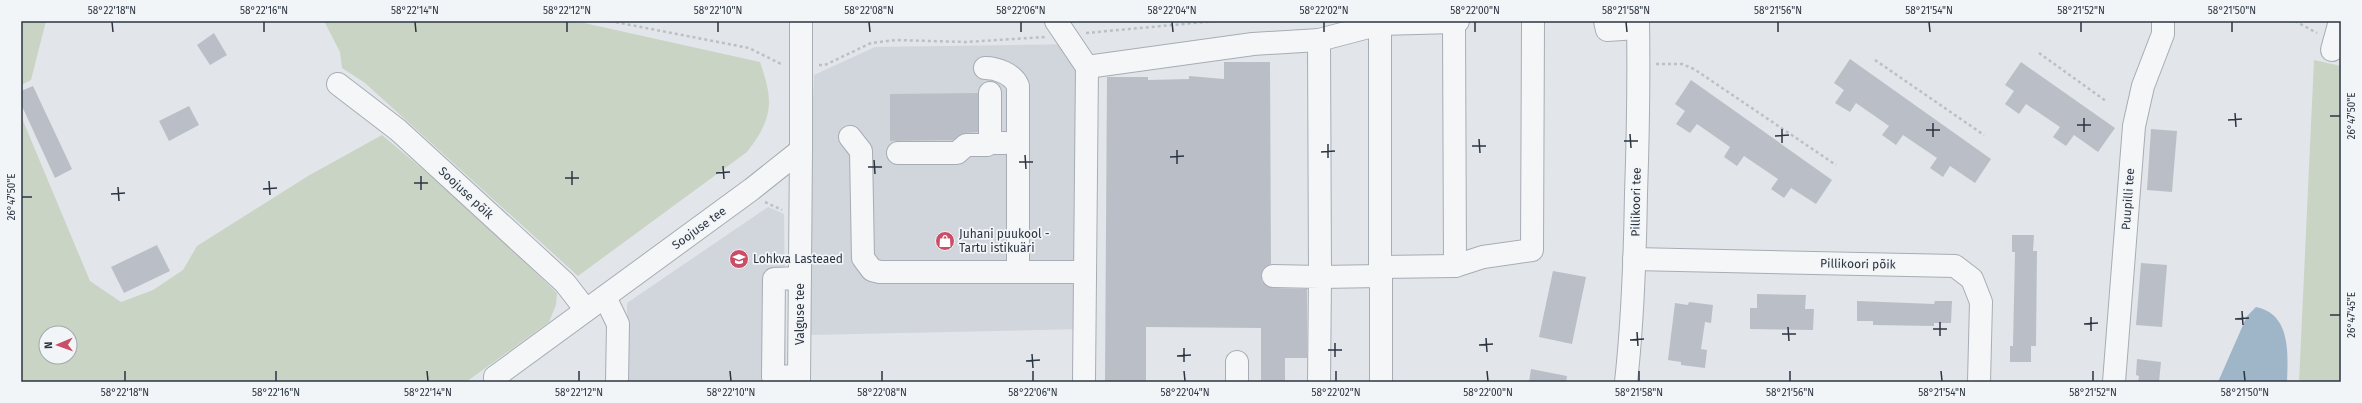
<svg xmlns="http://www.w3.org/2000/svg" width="2362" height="403" viewBox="0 0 2362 403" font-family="'Fira Sans',sans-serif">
<rect width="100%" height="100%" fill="#e2e6ea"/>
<g fill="#d1d5dc">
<polygon points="1082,44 1080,329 810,335 810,174 814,75 875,47"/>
<polygon points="768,207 784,214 786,382 627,382 627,303"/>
</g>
<g fill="#c9d4c4" fill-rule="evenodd">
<polygon points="21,21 46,21 31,80 21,85"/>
<path d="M324,21H575L760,62C774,102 773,118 747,152L578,276L365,83L342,68L340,52Z"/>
<polygon points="2314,60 2341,66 2341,382 2299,382"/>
<path d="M21,116L90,281L121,302L153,290L183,270L197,246L308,176L382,135L462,202L557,293L556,305L549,322L466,382H21ZM46,333H70V357H46Z"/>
</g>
<path fill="#9fb5c8" d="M2256,307C2291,314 2288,353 2287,382H2218L2247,316Z"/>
<g fill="#babfc7">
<polygon points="214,33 227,55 210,65 197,45"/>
<polygon points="1850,59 1991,159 1975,183 1950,166 1943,177 1930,168 1937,158 1903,135 1896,145 1882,135 1889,126 1856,103 1850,112 1835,103 1844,90 1834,83"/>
<polygon points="1224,62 1270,62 1271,264 1263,269 1261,276 1262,282 1272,288 1307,289 1307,358 1285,358 1285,382 1261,382 1261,328 1146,327 1146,382 1105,382 1107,77 1148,77 1148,80 1189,79 1189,76 1224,79"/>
<polygon points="2021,62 2115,128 2098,152 2074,135 2066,146 2053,137 2060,127 2026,104 2019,114 2005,104 2014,91 2005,85"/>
<polygon points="1691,80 1832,180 1816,204 1791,188 1784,198 1771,189 1778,179 1744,156 1737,166 1724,157 1730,147 1697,124 1690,133 1676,124 1685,111 1675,104"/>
<polygon points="33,86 72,169 55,178 21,104 21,91"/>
<polygon points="978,93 978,132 965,133 953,140 890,141 890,94"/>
<polygon points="189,106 199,125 169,141 159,121"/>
<polygon points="2151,129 2177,131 2172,192 2147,190"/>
<polygon points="2012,235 2034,235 2033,251 2037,251 2036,346 2031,346 2031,362 2010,362 2010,346 2013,346 2015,252 2012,252"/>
<polygon points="157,245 170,271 124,293 111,267"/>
<polygon points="2141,263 2167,265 2162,327 2136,325"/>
<polygon points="1553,271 1586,277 1572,344 1539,337"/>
<polygon points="1757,294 1806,295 1805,309 1814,309 1813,330 1750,329 1750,308 1757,308"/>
<polygon points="1857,301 1934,304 1935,301 1952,301 1951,323 1934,323 1934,326 1873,325 1873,321 1857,321"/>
<polygon points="1689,302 1713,305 1711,323 1705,322 1701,349 1707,350 1705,368 1681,365 1681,362 1668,360 1675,303 1688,305"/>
<polygon points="2137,359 2161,362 2159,382 2138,382 2139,376 2136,375"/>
<polygon points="1531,369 1567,376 1566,382 1529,382"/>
</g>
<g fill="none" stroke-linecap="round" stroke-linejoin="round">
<defs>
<g id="minor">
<polyline points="1056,21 1087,67"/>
<polyline points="1458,21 1454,22 1455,266 1483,257 1532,250 1533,21"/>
<polyline points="1605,21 1607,30 1638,28"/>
<polyline points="1454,22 1380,24 1380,267 1455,266"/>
<polyline points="2332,50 2340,21"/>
<path d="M985,68C997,68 1013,74 1018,86V272"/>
<polyline points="338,84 398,130 565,283 586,310"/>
<polyline points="990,93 990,143 1005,143"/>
<polyline points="850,137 861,151 863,258 872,270 880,272 1085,272"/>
<polyline points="898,153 957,153 966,145 987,145 990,143"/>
<polyline points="1634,259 1955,266 1972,279 1981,302 1979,382"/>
<polyline points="1380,267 1381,276 1320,277 1319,40 1380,24"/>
<polyline points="1273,276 1320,277 1319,382"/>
<polyline points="605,297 618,324 617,382"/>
<polyline points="799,376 773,377 774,279 800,278"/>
<polyline points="495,382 495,377 752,189 801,150 801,21"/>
<polyline points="799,382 801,150"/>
<polyline points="1084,382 1087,67 1253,44 1319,40"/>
<polyline points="1237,382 1237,362"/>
<polyline points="1381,382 1381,276"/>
<path d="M1626,382C1633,319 1635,257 1636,194C1638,136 1639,79 1638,21"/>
<polyline points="2114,382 2134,126 2143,86 2163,34 2163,21"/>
</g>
</defs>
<use href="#minor" stroke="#a7adb4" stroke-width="24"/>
<g stroke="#bcc0c5" stroke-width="2.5" stroke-dasharray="3 3" stroke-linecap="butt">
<polyline points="610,21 749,48 783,65"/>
<polyline points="2295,21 2317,33"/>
<polyline points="1086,33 1216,21"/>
<polyline points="2039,53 2106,101"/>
<polyline points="1875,60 1984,135"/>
<polyline points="1656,64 1682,64 1694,69 1836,165"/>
<polyline points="819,65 825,65 871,43 896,40 966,42 1045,37"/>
<polyline points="765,202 782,210"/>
</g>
<use href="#minor" stroke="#f5f6f8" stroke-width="22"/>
</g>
<path fill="none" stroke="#2b3441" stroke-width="1.5" d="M112,22L113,32M264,22V32M415,22L416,32M567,22V32M718,22V32M869,22L870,32M1021,22V32M1172,22L1173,32M1324,22V32M1475,22V32M1626,22L1627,32M1778,22V32M1929,22L1930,32M2081,22V32M2232,22V32M2235,113L2236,127M2330,116H2340M2084,118V132M2228,120L2242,119M1933,123V137M2077,125H2091M1782,129V143M1926,130H1940M1630,134L1631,148M1775,136L1789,135M1479,139L1480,153M1624,141H1638M1328,144V158M1472,146H1486M1177,150V164M1321,152L1335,151M1025,155L1026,169M1170,157L1184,156M874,160L875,174M1019,162H1033M723,166L724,179M868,167H882M572,171V185M716,173L730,172M421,176V190M565,178H579M269,181L270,195M414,183H428M118,187L119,201M263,189L277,188M111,194L125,193M22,197H32M2242,311L2243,325M2330,315H2340M2091,317V331M2235,319L2249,318M1940,322V336M2084,324L2098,323M1788,327L1789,341M1933,329H1947M1637,332L1638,346M1782,334H1796M1486,338L1487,352M1630,340L1644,339M1335,343V357M1479,345L1493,344M1184,348V362M1328,350H1342M1032,354L1033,368M1177,356L1191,355M1026,361L1040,360M125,371V381M276,371V381M427,371L428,381M579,371V381M730,371L731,381M882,371V381M1033,371V381M1184,371L1185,381M1336,371V381M1487,371L1488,381M1639,371V381M1790,371V381M1941,371L1942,381M2093,371V381M2244,371L2245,381"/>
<defs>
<symbol id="shop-disc" viewBox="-11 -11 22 22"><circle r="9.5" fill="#c94e66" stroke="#f2f5f7"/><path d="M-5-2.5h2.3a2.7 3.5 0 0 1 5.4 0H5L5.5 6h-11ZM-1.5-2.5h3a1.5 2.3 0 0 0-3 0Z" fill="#fff"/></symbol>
<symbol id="school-disc" viewBox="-11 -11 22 22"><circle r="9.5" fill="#c94e66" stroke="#f2f5f7"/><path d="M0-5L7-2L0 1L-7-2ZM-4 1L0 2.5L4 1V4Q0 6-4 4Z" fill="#fff"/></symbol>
</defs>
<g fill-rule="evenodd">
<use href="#shop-disc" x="934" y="230" width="22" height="22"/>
<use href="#school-disc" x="728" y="248" width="22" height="22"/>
</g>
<g text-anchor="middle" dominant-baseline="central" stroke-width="3.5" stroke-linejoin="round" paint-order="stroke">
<g font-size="12" fill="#2b3441" stroke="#f2f5f7">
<text transform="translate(466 193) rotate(43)">Soojuse põik</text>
<text transform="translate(2128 199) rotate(-86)">Puupilli tee</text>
<text transform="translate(1636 202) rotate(-89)">Pillikoori tee</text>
<text transform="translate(699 228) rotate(-36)">Soojuse tee</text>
<text transform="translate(1858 264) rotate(1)">Pillikoori põik</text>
<text transform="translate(800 314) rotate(-90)">Valguse tee</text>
</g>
<g font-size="12" fill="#2b3441" stroke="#f2f5f7" text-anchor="start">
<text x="959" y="234">Juhani puukool -<tspan x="959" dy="14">Tartu istikuäri</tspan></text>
<text x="753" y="259">Lohkva Lasteaed</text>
</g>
</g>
<rect width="2362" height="403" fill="none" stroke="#f2f5f7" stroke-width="44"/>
<g transform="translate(58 345) rotate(268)"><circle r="19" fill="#f2f5f7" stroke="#a2a8ae"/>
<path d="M0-3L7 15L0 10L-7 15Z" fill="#c94e66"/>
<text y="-6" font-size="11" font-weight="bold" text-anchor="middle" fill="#2b3441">N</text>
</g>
<rect x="22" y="22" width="2318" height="359" fill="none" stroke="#2b3441" stroke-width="1.5"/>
<g font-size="10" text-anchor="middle" fill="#2b3441">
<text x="112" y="14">58°22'18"N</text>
<text x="264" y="14">58°22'16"N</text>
<text x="415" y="14">58°22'14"N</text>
<text x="567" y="14">58°22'12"N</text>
<text x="718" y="14">58°22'10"N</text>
<text x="869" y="14">58°22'08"N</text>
<text x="1021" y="14">58°22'06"N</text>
<text x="1172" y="14">58°22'04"N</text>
<text x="1324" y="14">58°22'02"N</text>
<text x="1475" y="14">58°22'00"N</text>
<text x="1626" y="14">58°21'58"N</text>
<text x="1778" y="14">58°21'56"N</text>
<text x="1929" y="14">58°21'54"N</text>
<text x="2081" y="14">58°21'52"N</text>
<text x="2232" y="14">58°21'50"N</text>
<text transform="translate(2351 116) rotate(-90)" y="4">26°47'50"E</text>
<text transform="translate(11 197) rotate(-90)" y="4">26°47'50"E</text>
<text transform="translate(2351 315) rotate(-90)" y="4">26°47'45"E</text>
<text x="125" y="396">58°22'18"N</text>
<text x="276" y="396">58°22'16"N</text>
<text x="428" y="396">58°22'14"N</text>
<text x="579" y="396">58°22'12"N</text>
<text x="731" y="396">58°22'10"N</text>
<text x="882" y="396">58°22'08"N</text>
<text x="1033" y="396">58°22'06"N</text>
<text x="1185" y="396">58°22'04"N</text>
<text x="1336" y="396">58°22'02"N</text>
<text x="1488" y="396">58°22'00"N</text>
<text x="1639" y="396">58°21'58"N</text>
<text x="1790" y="396">58°21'56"N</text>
<text x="1942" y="396">58°21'54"N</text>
<text x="2093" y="396">58°21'52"N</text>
<text x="2245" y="396">58°21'50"N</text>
</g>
</svg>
